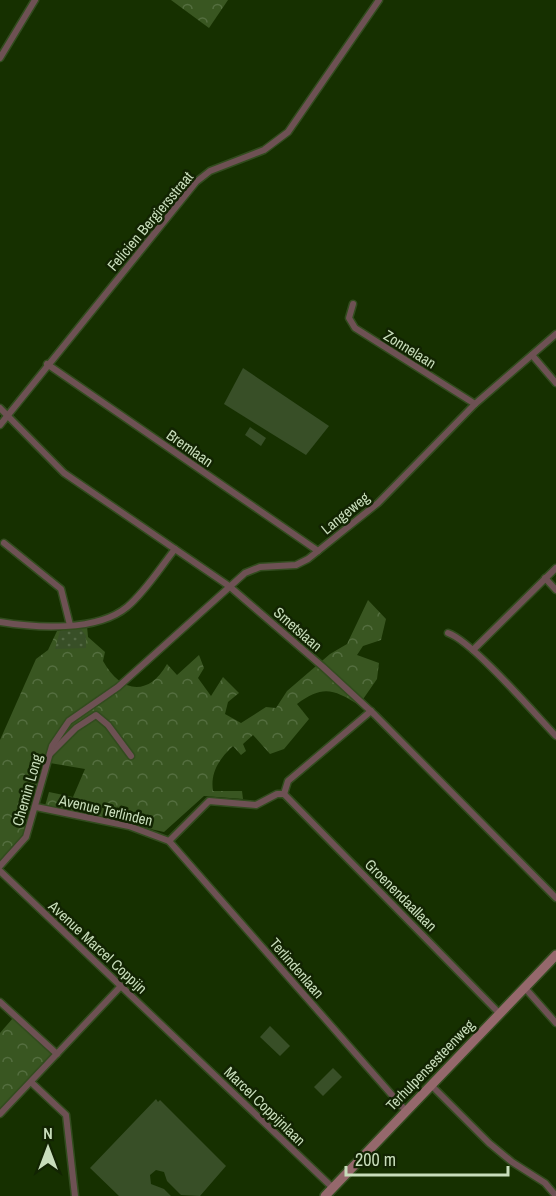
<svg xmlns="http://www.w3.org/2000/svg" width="556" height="1196" viewBox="0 0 556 1196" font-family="'Archivo Narrow',sans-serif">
<defs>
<pattern id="forest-crowns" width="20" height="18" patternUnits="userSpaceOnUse" patternTransform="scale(1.5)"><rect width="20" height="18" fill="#395621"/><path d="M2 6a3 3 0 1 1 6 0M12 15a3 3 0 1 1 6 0" fill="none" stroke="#546e3f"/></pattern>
<pattern id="park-dots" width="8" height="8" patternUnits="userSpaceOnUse" patternTransform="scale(1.5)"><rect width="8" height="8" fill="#384f27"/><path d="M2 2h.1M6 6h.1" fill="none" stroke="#536844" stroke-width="1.8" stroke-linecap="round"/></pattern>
</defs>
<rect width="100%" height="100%" fill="#163000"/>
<g fill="#384f27">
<polygon points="243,368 329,426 306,455 224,404"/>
<polygon points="250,427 266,438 261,446 245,435"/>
<polygon points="270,1026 290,1046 280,1056 260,1037"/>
<polygon points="333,1068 342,1077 323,1096 314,1087"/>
<polygon points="156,1099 158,1102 160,1100 226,1166 200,1196 181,1195 167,1181 164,1172 156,1170 150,1175 151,1184 164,1189 171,1196 119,1196 90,1168"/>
</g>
<g fill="url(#forest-crowns)">
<polygon points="171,0 228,0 209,28"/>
<path d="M368,600L386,619L381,640L363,646L357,655L379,663L377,679L359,705C333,689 323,685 297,704L309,719L284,749L270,754L253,735L243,744L246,751L241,755L233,746C220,758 210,772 213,791H242L243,799L204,796L164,832L45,806L49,792L73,797L85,769L50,763L22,837L0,863V740L36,659L48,650L57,631L87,626L88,637L105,652L103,661C120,692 148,698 167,664L177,675L199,655L204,668L198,678L211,696L223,677L239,693L228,702L225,714L241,723L266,707L276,708L287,691L330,654L347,644Z"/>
<polygon points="13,1018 55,1052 0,1111 0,1033"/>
</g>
<polygon fill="url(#park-dots)" points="81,629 86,636 86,648 55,649 60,631"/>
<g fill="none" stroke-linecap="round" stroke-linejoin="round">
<defs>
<g id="minor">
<polyline points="0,58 35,0"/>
<polyline points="353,304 349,318 355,328 475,404"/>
<polyline points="532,355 556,383"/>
<polyline points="47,364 318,551"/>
<polyline points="0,408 64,473 229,586 323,667 375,715 556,898"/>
<polyline points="0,425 196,182 210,171 264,150 288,132 379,0"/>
<polyline points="4,543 61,589 70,625"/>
<polyline points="545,578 556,590"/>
<path d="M0,622C36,628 97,632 127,607C145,592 160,568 175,549"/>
<path d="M448,633C472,641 535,714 556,736"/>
<polyline points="473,650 556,568"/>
<polyline points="50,754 76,728 96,715 108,725 131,756"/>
<polyline points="284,794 500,1014"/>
<polyline points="36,807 129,826 169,841 406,1111"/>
<polyline points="169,841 209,801 256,805 277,794 284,794 288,781 371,711"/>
<polyline points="0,866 26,837 52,746 69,721 118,687 245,573 260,567 296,565 308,559 378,503 475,404 556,334"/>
<polyline points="0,871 333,1188"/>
<polyline points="525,988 556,1023"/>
<polyline points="0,1002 57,1054"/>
<polyline points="32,1083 66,1115 75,1196"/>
<polyline points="431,1085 489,1143 512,1162 545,1183 556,1196"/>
<polyline points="0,1114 121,986"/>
</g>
<polyline id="secondary" points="325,1196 556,955"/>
</defs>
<use href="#minor" stroke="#324c1e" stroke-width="9"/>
<use href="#secondary" stroke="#324c1e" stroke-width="12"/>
<use href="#minor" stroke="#6e5154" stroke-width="6"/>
<use href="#secondary" stroke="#95686c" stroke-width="9"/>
</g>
<g text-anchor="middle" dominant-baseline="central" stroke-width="5" stroke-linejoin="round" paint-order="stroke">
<g font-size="15" fill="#c8ddbb" stroke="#122402">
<text transform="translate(150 221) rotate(-50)">Felicien Bergiersstraat</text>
<text transform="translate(410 349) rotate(32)">Zonnelaan</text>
<text transform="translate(190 448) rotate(35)">Bremlaan</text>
<text transform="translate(345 513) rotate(-39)">Langeweg</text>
<text transform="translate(298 629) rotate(41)">Smetslaan</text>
<text transform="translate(27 790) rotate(-74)">Chemin Long</text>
<text transform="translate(106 810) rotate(13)">Avenue Terlinden</text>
<text transform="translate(401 895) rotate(45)">Groenendaallaan</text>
<text transform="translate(98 947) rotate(43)">Avenue Marcel Coppijn</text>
<text transform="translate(297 968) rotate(49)">Terlindenlaan</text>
<text transform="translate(430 1065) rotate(-46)">Terhulpensesteenweg</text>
<text transform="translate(265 1106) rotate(44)">Marcel Coppijnlaan</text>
</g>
</g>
<g transform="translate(48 1148)" stroke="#122402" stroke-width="4.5" paint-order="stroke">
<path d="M0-4.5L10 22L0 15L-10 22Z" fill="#c8ddbb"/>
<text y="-9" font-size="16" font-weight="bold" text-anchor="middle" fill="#c8ddbb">N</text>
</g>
<path d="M346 1166v9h162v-9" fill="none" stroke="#c8ddbb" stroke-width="3"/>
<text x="355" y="1166" font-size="18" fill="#c8ddbb" stroke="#122402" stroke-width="4.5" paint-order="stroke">200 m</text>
</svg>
